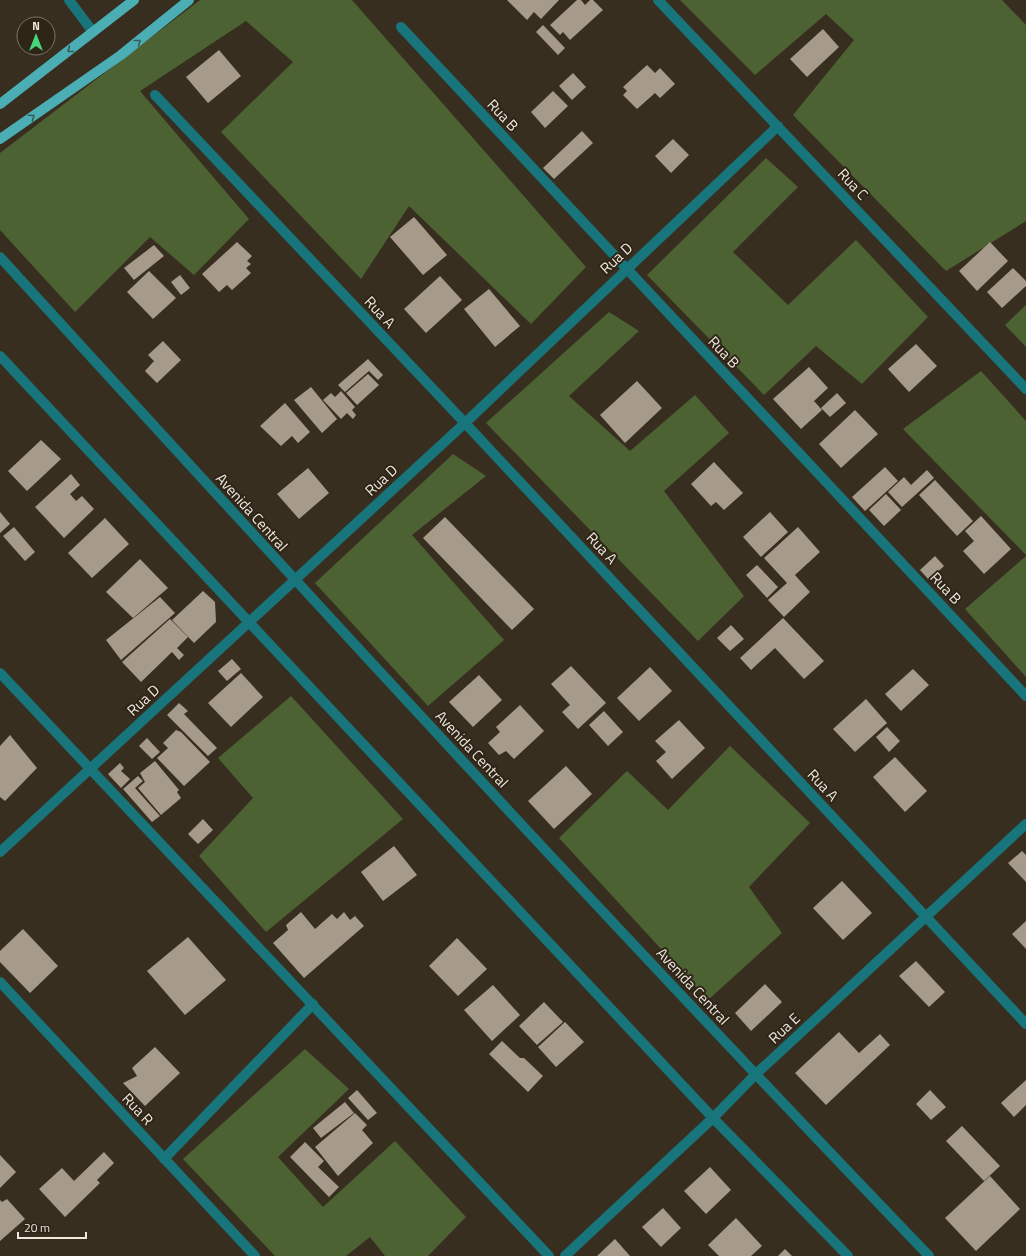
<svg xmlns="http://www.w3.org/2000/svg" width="1026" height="1256" viewBox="0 0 1026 1256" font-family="'Titillium Web',sans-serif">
<rect width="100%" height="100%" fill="#382e20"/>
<g fill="#4c6233">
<polygon points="200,0 352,0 586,267 531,324 409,206 361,279 221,132 293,62 246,21 140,91 249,219 194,275 150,237 75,312 0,230 0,153"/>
<polygon points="680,0 1002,0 1026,25 1026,221 946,271 793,115 854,40 826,14 755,75"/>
<polygon points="766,158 798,187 733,252 788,305 856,240 928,317 862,384 816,346 764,395 647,275"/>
<polygon points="1026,305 1026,347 1005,325"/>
<polygon points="609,312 639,331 569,396 630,451 695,395 729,433 664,491 744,596 698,641 486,423"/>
<polygon points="981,371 1026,421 1026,555 903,429"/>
<polygon points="453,454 486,476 412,535 504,640 428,706 315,583"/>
<polygon points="1026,556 1026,677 965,609"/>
<polygon points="291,696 403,819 266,932 199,856 253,798 218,758"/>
<polygon points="730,746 810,823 749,887 782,933 708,1000 559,838 627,771 668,810"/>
<polygon points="305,1049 349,1089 278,1157 323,1207 395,1141 466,1217 428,1256 385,1256 370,1237 346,1256 275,1256 183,1159"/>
</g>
<g fill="#a69a8a">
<polygon points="507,0 559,0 541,19 534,12 527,20"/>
<polygon points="577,0 581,0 585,5 590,0 593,0 603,10 570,40 563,32 560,35 550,25"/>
<polygon points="543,25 565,48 558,55 536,32"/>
<polygon points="823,29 839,47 807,77 790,59"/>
<polygon points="219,50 241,76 208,103 186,77"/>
<polygon points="647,65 655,73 660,68 675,84 660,98 655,93 637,109 623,95 627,91 623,87"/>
<polygon points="573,73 586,87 572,100 559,86"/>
<polygon points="553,91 568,106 545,128 531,112"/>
<polygon points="582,131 593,143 554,179 543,168"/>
<polygon points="673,139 689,155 671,173 655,156"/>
<polygon points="414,217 447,255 423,275 390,237"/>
<polygon points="237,242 252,256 247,261 251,264 246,268 251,273 232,290 227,285 219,292 202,274"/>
<polygon points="990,242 1008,261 977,291 959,271"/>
<polygon points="154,245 164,256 134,280 124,268"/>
<polygon points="1013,268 1026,281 1026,286 1002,308 987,292"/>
<polygon points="149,271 176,298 153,319 127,292"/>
<polygon points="180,275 190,288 181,295 171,282"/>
<polygon points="440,276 462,300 426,333 404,309"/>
<polygon points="489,289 520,326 495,347 464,309"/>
<polygon points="163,341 181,360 157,383 145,371 154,361 148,355"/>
<polygon points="916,344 937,366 909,392 888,369"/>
<polygon points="368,359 383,375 378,380 369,371 345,392 338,385"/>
<polygon points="809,367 828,388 814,401 822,410 801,429 773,399"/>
<polygon points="368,374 379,385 357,405 346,393"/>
<polygon points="637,381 662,408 625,443 600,415"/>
<polygon points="311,387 337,419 322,433 294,400"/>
<polygon points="341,391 355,407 352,410 356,415 353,419 347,413 341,419 323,400 331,393 335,397"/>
<polygon points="837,393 846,403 830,417 821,408"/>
<polygon points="285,403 310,432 298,443 292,436 281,446 260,426"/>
<polygon points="855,410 878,434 841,468 819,444"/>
<polygon points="41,440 61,459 27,491 8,471"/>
<polygon points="714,462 743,493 724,510 716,502 711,506 691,484"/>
<polygon points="885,467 898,481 865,511 852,497"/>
<polygon points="308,468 329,493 299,519 277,494"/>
<polygon points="927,470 934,478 902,507 888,492 904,477 911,485"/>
<polygon points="71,474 80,485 70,494 76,501 82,496 94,509 64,538 35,507"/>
<polygon points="935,480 973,521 957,536 919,495"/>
<polygon points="886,494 901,510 884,526 869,510"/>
<polygon points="0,512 10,524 0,533"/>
<polygon points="770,512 788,532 761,557 743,537"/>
<polygon points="981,516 1011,549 984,574 963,551 974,541 965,531"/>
<polygon points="445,517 534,609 512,630 423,538"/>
<polygon points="105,518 129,544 92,578 68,553"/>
<polygon points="14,527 35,552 25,561 3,536"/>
<polygon points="798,527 820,552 795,575 810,592 784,617 768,600 787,583 764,558"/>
<polygon points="935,556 944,566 929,580 920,570"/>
<polygon points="140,559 168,588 133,618 106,592"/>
<polygon points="757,565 778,587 767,598 746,575"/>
<polygon points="203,591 215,602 216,622 194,643 172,620"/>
<polygon points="160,597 175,613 121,660 106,640"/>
<polygon points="783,618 824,661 804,679 775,648 751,670 740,658"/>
<polygon points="170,619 188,637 177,648 184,655 179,660 172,652 141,682 122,662"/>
<polygon points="731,625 744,639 730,651 717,638"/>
<polygon points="232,659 241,669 227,681 218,671"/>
<polygon points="571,666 606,703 578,729 562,712 570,705 551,684"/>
<polygon points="650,667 672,691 639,721 617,698"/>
<polygon points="913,669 929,685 901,711 885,694"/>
<polygon points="241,673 263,697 231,727 208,703"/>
<polygon points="479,675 502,700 473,727 449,702"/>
<polygon points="866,699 887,723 855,752 833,729"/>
<polygon points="179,703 188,711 184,714 217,748 208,756 167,715"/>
<polygon points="520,705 544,731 514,759 506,751 499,755 488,743 500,732 496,727"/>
<polygon points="604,711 623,732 608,746 589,725"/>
<polygon points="679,720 705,748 672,779 656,761 666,752 655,741"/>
<polygon points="887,727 900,741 889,752 876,737"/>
<polygon points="176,730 181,732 210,762 184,786 157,758 168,748 163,743"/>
<polygon points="10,735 37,768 5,801 0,797 0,746"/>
<polygon points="147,738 160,752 152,759 139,746"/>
<polygon points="895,757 927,791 905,812 873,777"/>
<polygon points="155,761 179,790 177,792 181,798 161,815 138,788 145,782 140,773"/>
<polygon points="120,763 124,768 121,771 130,779 121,788 108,774"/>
<polygon points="566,766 592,794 554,829 528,801"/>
<polygon points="138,776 143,781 135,788 160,816 152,822 123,789"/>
<polygon points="203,819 213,830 198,844 188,834"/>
<polygon points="394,846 417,875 383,901 361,872"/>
<polygon points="1022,851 1026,855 1026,882 1008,863"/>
<polygon points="842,881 872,913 843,940 813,908"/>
<polygon points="301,912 315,929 332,914 337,919 344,912 350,920 355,916 364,926 304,978 273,943 288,930 286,925"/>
<polygon points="1026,921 1026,949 1012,934"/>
<polygon points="23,929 58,966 30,993 0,962 0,951"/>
<polygon points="188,937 226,980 185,1015 147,971"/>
<polygon points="457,938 487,969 458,996 429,966"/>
<polygon points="916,961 945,992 929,1007 899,976"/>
<polygon points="765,984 782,1002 751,1031 735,1013"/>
<polygon points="493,985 520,1015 492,1041 464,1010"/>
<polygon points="544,1002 563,1022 537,1045 519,1026"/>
<polygon points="565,1022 584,1042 556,1067 538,1047"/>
<polygon points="839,1032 859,1053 880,1034 890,1045 826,1105 795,1073"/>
<polygon points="502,1041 520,1058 524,1058 543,1076 528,1092 489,1054"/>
<polygon points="155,1047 180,1073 145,1106 123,1083 137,1076 132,1068"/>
<polygon points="1026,1080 1026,1105 1014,1117 1001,1103"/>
<polygon points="357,1090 377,1113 368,1120 348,1098"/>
<polygon points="930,1090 946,1107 931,1120 916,1104"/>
<polygon points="345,1102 354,1113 321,1138 313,1128"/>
<polygon points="355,1113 367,1125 362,1130 373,1143 338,1176 315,1147"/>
<polygon points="962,1126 1000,1166 984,1181 946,1141"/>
<polygon points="305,1142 324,1161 318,1167 339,1187 329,1197 290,1157"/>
<polygon points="104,1152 114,1163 97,1180 100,1183 65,1217 39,1189 62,1168 74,1181"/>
<polygon points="0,1155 16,1172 0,1188"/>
<polygon points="710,1167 731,1190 706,1214 684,1191"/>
<polygon points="990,1176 1020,1209 976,1251 945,1218"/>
<polygon points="7,1199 25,1219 0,1241 0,1200 2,1202"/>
<polygon points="663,1208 681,1228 661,1247 642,1227"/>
<polygon points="736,1218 762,1246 751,1256 719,1256 708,1245"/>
<polygon points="615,1239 630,1256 597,1256"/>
<polygon points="785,1249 792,1256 778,1256"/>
</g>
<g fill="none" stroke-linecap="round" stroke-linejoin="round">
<g stroke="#17757b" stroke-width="10">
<polyline points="69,0 93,32"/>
<polyline points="658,0 1026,389"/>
<polyline points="401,27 1026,696"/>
<polyline points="155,95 465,423 1026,1024"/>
<path d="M0,257C306,593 614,928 929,1256"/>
<polyline points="0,356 713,1118 848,1256"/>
<polyline points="0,673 549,1256"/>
<polyline points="0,852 465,423 778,126"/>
<polyline points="0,982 255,1256"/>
<polyline points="164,1159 313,1004"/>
<polyline points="565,1256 713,1118 755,1075 1026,824"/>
</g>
<g stroke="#4baeb5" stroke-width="10">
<polyline points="0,104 134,0"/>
<polyline points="0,139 121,55 189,0"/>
</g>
</g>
<defs><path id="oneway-chevron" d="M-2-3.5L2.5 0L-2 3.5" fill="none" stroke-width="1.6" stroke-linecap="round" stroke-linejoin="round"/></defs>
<g stroke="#3a5c56">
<use href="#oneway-chevron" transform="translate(138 42) rotate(-39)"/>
<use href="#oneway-chevron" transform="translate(70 50) rotate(142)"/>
<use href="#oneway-chevron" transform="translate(32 117) rotate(-35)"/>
</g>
<g text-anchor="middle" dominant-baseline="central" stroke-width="4" stroke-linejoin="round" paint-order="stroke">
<g font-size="15" fill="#eee8df" stroke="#2e2517">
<text transform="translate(503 115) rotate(47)">Rua B</text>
<text transform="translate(853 184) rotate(47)">Rua C</text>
<text transform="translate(616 258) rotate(-43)">Rua D</text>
<text transform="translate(380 312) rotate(47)">Rua A</text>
<text transform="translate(724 352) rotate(47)">Rua B</text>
<text transform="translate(381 480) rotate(-43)">Rua D</text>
<text transform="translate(252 512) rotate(48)">Avenida Central</text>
<text transform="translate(602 548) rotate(47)">Rua A</text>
<text transform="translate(946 588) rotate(47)">Rua B</text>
<text transform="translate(143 700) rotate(-43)">Rua D</text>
<text transform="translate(472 749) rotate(47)">Avenida Central</text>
<text transform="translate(823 785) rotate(47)">Rua A</text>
<text transform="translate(693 986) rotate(47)">Avenida Central</text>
<text transform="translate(784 1028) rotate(-43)">Rua E</text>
<text transform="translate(138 1109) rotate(47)">Rua R</text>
</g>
</g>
<g transform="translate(36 36)"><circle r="19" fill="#2e2517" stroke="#7b7367"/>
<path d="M0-3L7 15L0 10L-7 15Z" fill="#46d77a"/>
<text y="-6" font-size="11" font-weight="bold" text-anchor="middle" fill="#eee8df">N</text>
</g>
<path d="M18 1232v6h68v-6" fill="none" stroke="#eee8df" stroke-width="2"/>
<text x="24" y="1232" font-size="12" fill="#eee8df" stroke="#2e2517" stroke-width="3" paint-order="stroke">20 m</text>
</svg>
